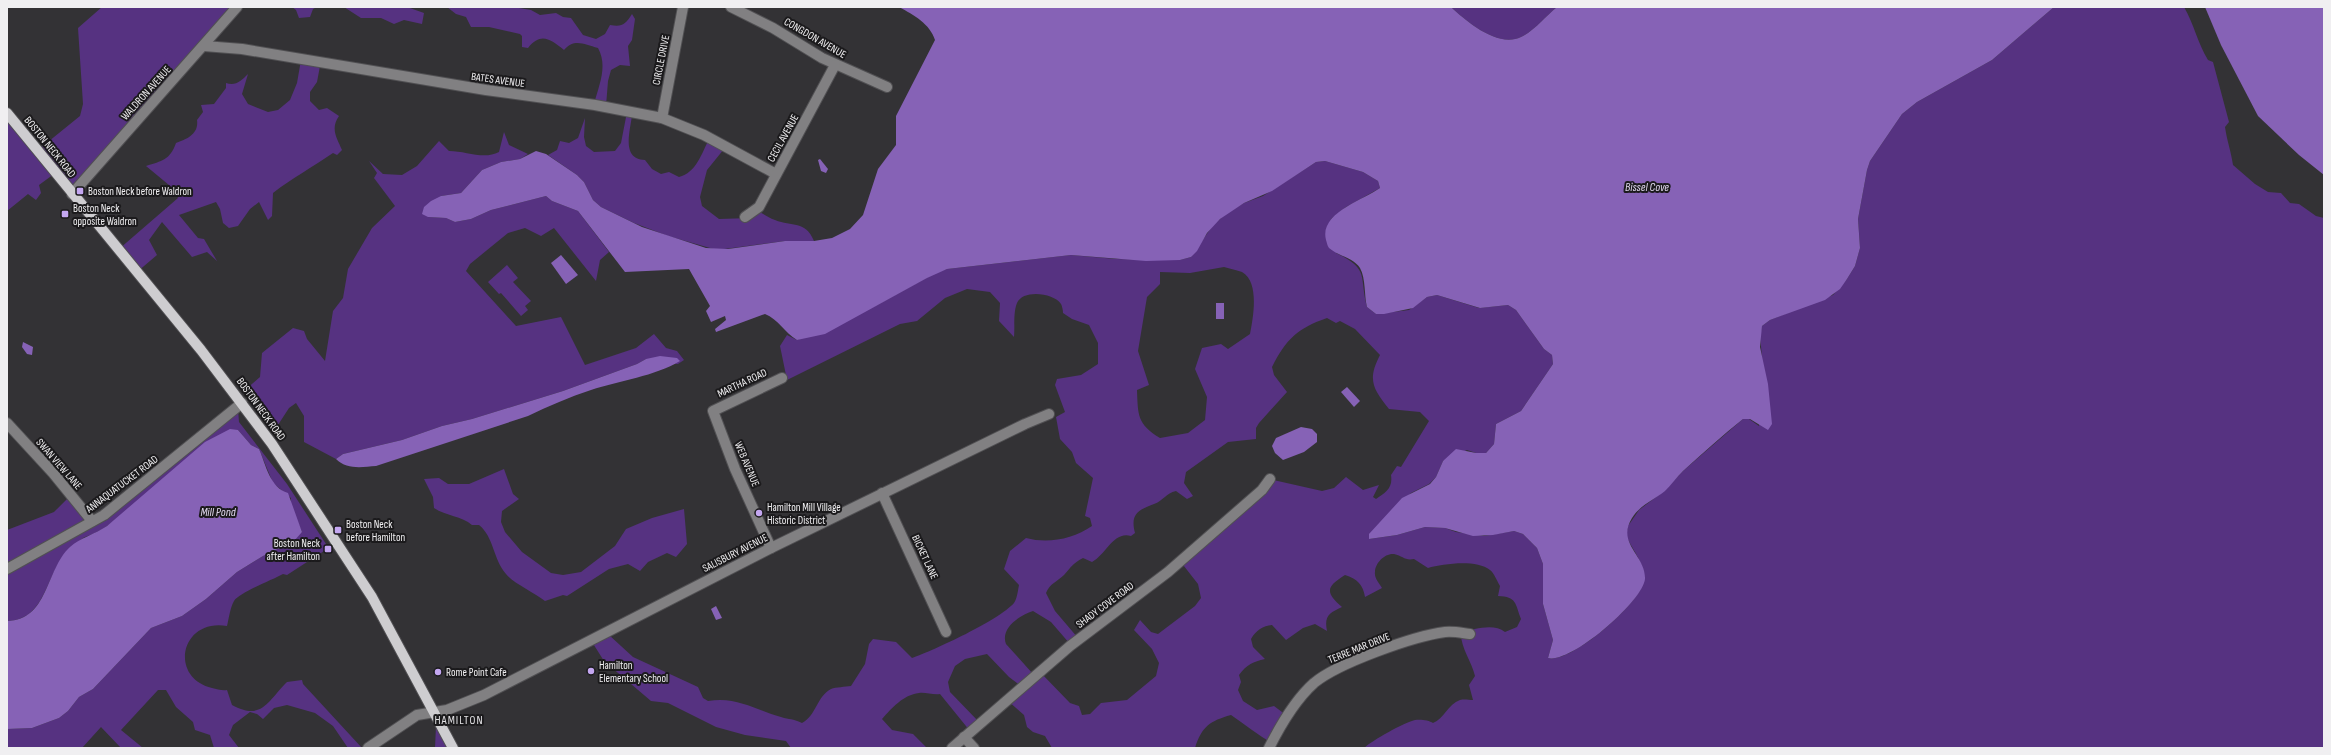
<svg xmlns="http://www.w3.org/2000/svg" width="2331" height="755" viewBox="0 0 2331 755" font-family="'Sofia Sans Condensed',sans-serif">
<rect width="100%" height="100%" fill="#333235"/>
<g fill="#563281" fill-rule="evenodd">
<polygon points="102,7 236,7 76,188 54,174 39,185 41,193 36,200 28,194 7,211 7,118 38,150 80,116 83,104 78,28"/>
<polygon points="292,7 317,7 313,9 310,17 299,18 296,10"/>
<polygon points="344,7 407,7 424,13 422,24 404,20 394,24 381,18 361,18"/>
<path d="M447,7H513L531,10L540,15L556,13L563,17L571,18L583,35L596,39L605,34L610,25C622,27 625,25 632,14L635,19L632,40L628,46L630,66L620,65L611,70L608,81L606,106L594,104C599,85 608,66 598,48C584,44 574,38 564,50C550,39 541,32 528,48L522,47V36L520,34L489,27H471L466,17L456,14Z"/>
<path d="M1451,7H1557C1546,16 1534,31 1521,37C1498,48 1467,22 1451,7Z"/>
<path d="M2054,7H2184C2194,24 2198,44 2208,60L2213,62L2229,122L2225,127C2227,141 2231,151 2233,165L2255,184L2268,192L2281,193L2290,203L2299,204L2316,216L2324,218V748H1364C1373,740 1403,723 1415,720C1420,719 1429,720 1433,723C1444,719 1448,704 1460,700C1464,699 1469,700 1473,700L1469,685L1475,676C1472,662 1460,647 1461,632C1475,629 1494,623 1505,632L1517,627L1521,619C1515,603 1517,597 1498,596L1500,586C1497,581 1494,573 1490,570C1476,559 1443,564 1428,568L1414,559C1405,561 1403,556 1394,554C1385,553 1375,563 1375,572C1374,578 1379,583 1382,588L1365,597C1363,584 1357,579 1345,575C1326,587 1325,592 1342,607C1329,613 1324,616 1327,631L1315,624L1303,628L1286,640L1272,625C1263,626 1256,630 1251,639L1253,647L1265,659C1253,662 1247,664 1239,675L1241,682L1238,690L1243,701L1257,710L1274,706L1290,718L1275,745C1259,736 1246,725 1231,715C1210,721 1202,726 1195,748H1052L1045,736L1033,732L1027,727L1024,715L1007,700L1021,686L1009,677L987,654L965,659L955,666L948,682L950,692L979,722L970,731L940,694C933,695 925,692 919,693C903,695 892,708 882,719L892,730L913,734L927,748H791L786,741L745,735L716,727L668,703L651,701L604,661L592,642L609,635L633,657L698,687L703,698L708,701C737,696 755,710 781,717C790,720 792,718 802,723C816,716 817,696 831,689C836,687 845,687 851,686L865,664L869,644L873,639L896,642L912,658C935,650 999,620 1014,603C1017,599 1018,590 1019,585L1004,569L1010,551L1026,538C1048,544 1073,539 1092,526L1090,518L1085,516L1093,478L1076,463L1072,452L1060,439L1056,417L1065,412L1055,385L1057,379L1081,375L1098,364V343L1089,325L1072,319L1063,313C1063,310 1062,306 1061,304C1054,293 1023,289 1017,303C1013,313 1015,327 1014,337L999,321L1000,303L990,292L967,289L945,298L917,321L900,324L787,380L780,346L787,335L797,340L875,306L937,272L947,269L1071,255L1116,259L1180,260L1191,257L1213,225L1227,213L1244,203L1263,196L1316,162L1325,161L1363,172L1378,181L1380,188L1346,207L1331,219L1336,253C1370,269 1359,276 1367,307L1376,314L1409,310L1427,297L1437,295L1479,308L1508,305L1516,310L1544,349L1552,355L1553,364L1521,411L1496,424L1494,444L1486,453H1476L1467,450L1443,461L1436,477L1429,484L1411,493L1369,535V539L1397,535L1425,527L1445,528L1456,532L1484,536L1514,531L1523,534L1537,548L1543,564V604L1553,640L1548,658C1571,664 1642,602 1644,580C1646,565 1631,548 1626,535L1628,526L1639,510L1664,491L1683,471L1743,419H1749L1759,426L1762,357L1760,336L1762,326L1770,320L1833,295L1847,279L1855,266L1860,248L1858,219L1867,170L1870,161L1902,114L1917,102L1992,60ZM1224,267C1230,269 1237,270 1242,272C1260,282 1253,318 1250,334L1228,349L1221,344L1202,348L1195,369L1207,397L1205,420L1188,433L1160,438C1137,424 1138,415 1137,390L1149,385L1138,351L1147,297L1160,284V272L1190,273ZM1327,318L1336,323L1340,321L1355,329L1380,355C1367,380 1373,389 1389,409L1420,412L1429,421L1401,467L1397,466L1391,475C1393,488 1386,492 1376,499L1373,497L1379,485L1363,490L1346,477L1334,488L1322,491L1269,479L1180,561L1198,584L1201,598L1195,606L1158,634L1151,632L1140,620L1134,630L1152,649L1159,663L1156,676L1127,700L1101,703L1090,714L1082,715L1079,706L1070,703L1040,672L1033,674L1006,644C1000,628 1020,615 1033,611L1051,622L1070,644L1078,638L1055,611L1046,593C1050,583 1057,582 1064,575C1072,566 1072,564 1083,558L1092,562C1106,555 1113,531 1131,536L1135,533C1130,514 1138,510 1154,504C1163,501 1166,493 1176,491L1187,499L1193,496L1184,483L1186,472L1228,442L1256,439V428L1259,423L1287,392L1274,375L1272,367C1286,339 1298,328 1327,318Z"/>
<path d="M301,60L320,66L317,82L310,92V101L319,110L327,108L339,116C330,129 337,138 342,150L337,155L333,153C313,167 292,178 273,193L272,216L268,220L259,202L250,209L238,226L229,228L223,223L220,209L216,202L179,215L198,238L204,239L217,261L207,252L192,257L162,222L149,240L157,255L137,272L119,249L178,198L175,190L146,166C162,161 170,160 176,143C187,139 199,134 197,120L203,112L201,105L214,104L226,88V83C236,86 241,81 248,74L242,94L248,104L268,112L278,110L290,100L297,83Z"/>
<path d="M627,112L632,115C630,132 621,159 645,160L652,169L661,174L669,172L679,177C696,173 702,153 709,139L724,149L707,170L700,197L702,206L719,219L751,218L758,211C764,214 769,218 775,220C792,227 805,220 814,241H785L717,250L668,236L634,223L601,207L593,200L584,182L577,175L548,155L557,150L560,141L569,143L578,138L585,118L584,137L586,146L594,152L615,151L621,143Z"/>
<path d="M504,132L509,145L528,154L520,159L501,162L482,170L461,193L441,196L428,217L446,218L455,222L471,219L491,210L546,196L552,201L578,211L609,252L600,260L596,281L554,228L541,236L525,228L508,233L470,264L466,271L516,326L561,317L585,365L636,348L654,334L666,348L677,351L684,360L678,364H675L679,361L646,359L637,364L563,391L472,419L442,426L402,440L343,454L336,459L304,442V416L296,403L289,408L276,428L245,390L260,377L262,353L293,328L304,331L307,339L325,361L333,311L343,298L348,269L372,228L395,206L374,178L377,173L369,161L383,174L402,175L417,166L439,141L449,151C466,151 484,160 499,152Z"/>
<polygon points="507,265 518,278 513,282 531,301 525,306 528,310 521,316 501,293 499,294 488,282"/>
<path d="M238,409L239,422L287,484L326,544L324,551L287,575L283,574C272,580 239,593 234,601C230,608 229,618 227,626C181,618 168,677 212,688C217,689 222,691 227,690L232,705C262,721 267,702 287,682L302,680L303,684L362,748H348L333,726L315,713L287,705L274,708L263,719L257,714L250,712L233,725L229,735L239,748H214L210,735L195,730L193,722L176,707L166,690H158L121,730L143,748H121L101,727L82,748H7V729L32,728L59,718L68,711L79,697L93,689L151,628L182,616L206,599L237,572L302,532L291,506V498L273,483L259,449L251,445L238,430L107,526C100,531 93,534 85,537C80,539 62,558 59,563C44,587 41,620 7,621V530L54,512L70,496L92,520Z"/>
<path d="M504,469L513,494L519,499L502,511L501,522L505,532L522,552L551,573L563,575L581,572L615,546L626,529L652,518L684,509L687,544L676,557L667,553L648,562L640,571L628,564L609,569L567,596L563,595L545,601C535,593 513,583 506,574C493,559 494,537 479,525H472C462,516 446,516 434,508L433,497L424,479L439,478L448,484H469Z"/>
<polygon points="436,726 454,748 435,748"/>
</g>
<g fill="#8662b6">
<path d="M899,7H1451C1467,22 1498,48 1521,37C1534,31 1546,16 1557,7H2054L1992,60L1917,102L1902,114L1870,161L1867,170L1858,219L1860,248L1855,266L1847,279L1840,289L1825,300L1770,320L1762,326L1760,347L1768,384L1772,424L1768,430L1750,419H1743C1723,435 1703,453 1683,471C1677,477 1671,485 1665,491C1654,500 1640,505 1632,518C1616,544 1646,555 1645,579C1643,601 1571,664 1548,658L1553,640L1543,604V564L1537,548L1523,534L1514,531L1493,535L1473,536L1445,528L1425,527L1397,535L1369,539V534L1402,498L1430,484L1436,477L1443,461L1456,449L1476,453H1486L1494,444L1496,424L1521,411L1553,364L1552,355L1544,349L1516,310L1508,305L1480,308L1437,295L1427,297L1413,308L1384,314H1376L1367,307C1364,295 1366,279 1360,268C1354,258 1338,256 1329,248C1327,245 1327,243 1326,240C1319,213 1363,200 1380,188L1378,181L1363,172L1325,161L1316,162L1272,191L1244,203L1220,219L1207,233L1197,251L1191,257L1180,260L1146,261L1071,255L947,269L927,278L825,334L797,340C785,333 778,319 765,314L716,332L715,329L726,320L725,316L711,322L706,311L710,306L689,269L625,272L578,211L552,201L546,196L491,210L471,219L455,222L446,218L428,217L422,214L424,207L431,201L441,196L461,193L482,170L501,162L520,159L536,151L546,154L577,175L584,182L593,200L601,207L642,227L706,248L728,249L785,241H814L832,238L850,229L863,215L878,169L896,145V116L935,40C930,24 914,15 899,7Z"/>
<polygon points="2205,7 2324,7 2324,175 2299,155 2258,116 2221,45"/>
<polygon points="820,159 828,169 826,173 821,171 818,160"/>
<polygon points="561,255 578,275 566,284 551,263"/>
<rect x="1216" y="303" width="8" height="16"/>
<polygon points="23,342 33,347 32,355 27,354 22,347"/>
<path d="M660,356L677,358L680,361C655,376 619,381 591,390C570,397 548,406 528,416L376,466C362,467 347,470 336,459L343,454L402,440L442,426L472,419L563,391L637,364L646,359Z"/>
<polygon points="1347,387 1360,401 1354,407 1341,392"/>
<polygon points="1301,427 1312,429 1317,434 1317,442 1304,452 1283,460 1275,453 1272,446 1276,438"/>
<path d="M230,429L238,430L251,445L259,449C266,465 270,488 288,493L302,532L294,541L263,556L237,572L206,599L182,616L151,628L93,689L79,697L68,711L59,718L32,728L7,729V621C49,620 45,570 70,547C80,538 95,534 107,526L205,442Z"/>
<polygon points="716,606 722,618 716,620 711,609"/>
</g>
<g fill="none" stroke-linecap="round" stroke-linejoin="round">
<defs>
<g id="minor">
<polyline points="731,7 773,28 822,58 887,87"/>
<polyline points="204,46 242,49 486,90 595,105 662,118 704,135 776,174"/>
<polyline points="662,118 683,7"/>
<polyline points="72,194 237,7"/>
<polyline points="745,217 759,207 835,65"/>
<polyline points="7,423 53,473 92,521"/>
<polyline points="882,493 946,632"/>
<polyline points="771,548 735,469 713,411 782,378"/>
<polyline points="7,569 104,515 242,403"/>
<polyline points="964,737 974,748"/>
<polyline points="368,748 417,715 447,710 484,695 771,548 1025,424 1049,414"/>
<polyline points="952,748 1070,646 1168,572 1262,490 1270,479"/>
<path d="M1269,748C1280,726 1295,700 1314,683C1338,663 1414,636 1445,632C1453,631 1462,633 1470,634"/>
</g>
<polyline id="major" points="7,113 201,350 272,444 372,597 453,748"/>
</defs>
<use href="#minor" stroke="#515053" stroke-width="12"/>
<use href="#major" stroke="#515053" stroke-width="12"/>
<use href="#minor" stroke="#818082" stroke-width="10"/>
<use href="#major" stroke="#cecdd0" stroke-width="10"/>
</g>
<g fill="#c4a7f1" stroke="#1b1a1c" stroke-width="1.5">
<rect x="76" y="187" width="8" height="8" rx="2"/>
<rect x="61" y="210" width="8" height="8" rx="2"/>
<circle cx="759" cy="513" r="4"/>
<rect x="334" y="526" width="8" height="8" rx="2"/>
<rect x="324" y="545" width="8" height="8" rx="2"/>
<circle cx="591" cy="671" r="4"/>
<circle cx="438" cy="672" r="4"/>
</g>
<g text-anchor="middle" dominant-baseline="central" stroke-width="4" stroke-linejoin="round" paint-order="stroke">
<g font-size="11" fill="#f0eff1" stroke="#1b1a1c">
<text transform="translate(815 38) rotate(30)">CONGDON AVENUE</text>
<text transform="translate(661 60) rotate(-79)">CIRCLE DRIVE</text>
<text transform="translate(498 80) rotate(8)">BATES AVENUE</text>
<text transform="translate(146 93) rotate(-48)">WALDRON AVENUE</text>
<text transform="translate(783 138) rotate(-61)">CECIL AVENUE</text>
<text transform="translate(50 147) rotate(51)">BOSTON NECK ROAD</text>
<text transform="translate(742 383) rotate(-25)">MARTHA ROAD</text>
<text transform="translate(261 409) rotate(54)">BOSTON NECK ROAD</text>
<text transform="translate(59 464) rotate(49)">SWAN VIEW LANE</text>
<text transform="translate(747 464) rotate(67)">WEB AVENUE</text>
<text transform="translate(122 484) rotate(-37)">ANNAQUATUCKET ROAD</text>
<text transform="translate(735 553) rotate(-27)">SALISBURY AVENUE</text>
<text transform="translate(925 557) rotate(65)">BICKET LANE</text>
<text transform="translate(1105 605) rotate(-37)">SHADY COVE ROAD</text>
<text transform="translate(1359 648) rotate(-22)">TERRE MAR DRIVE</text>
</g>
<g font-size="11" fill="#f0eff1" stroke="#1b1a1c" text-anchor="start">
<text x="88" y="191">Boston Neck before Waldron</text>
<text x="73" y="208">Boston Neck<tspan x="73" dy="13">opposite Waldron</tspan></text>
<text x="767" y="507">Hamilton Mill Village<tspan x="767" dy="13">Historic District</tspan></text>
<text x="346" y="524">Boston Neck<tspan x="346" dy="13">before Hamilton</tspan></text>
<text x="320" y="543" text-anchor="end">Boston Neck<tspan x="320" dy="13">after Hamilton</tspan></text>
<text x="599" y="665">Hamilton<tspan x="599" dy="13">Elementary School</tspan></text>
<text x="446" y="672">Rome Point Cafe</text>
</g>
<g font-size="12" font-style="italic" fill="#e2d9f0" stroke="#1b1a1c">
<text x="1647" y="187">Bissel Cove</text>
<text x="218" y="512">Mill Pond</text>
</g>
<g font-size="12" letter-spacing="1" fill="#e3e2e5" stroke="#1b1a1c">
<text x="459" y="720">HAMILTON</text>
</g>
</g>
<rect width="2331" height="755" fill="none" stroke="#f0eff1" stroke-width="16"/>
</svg>
